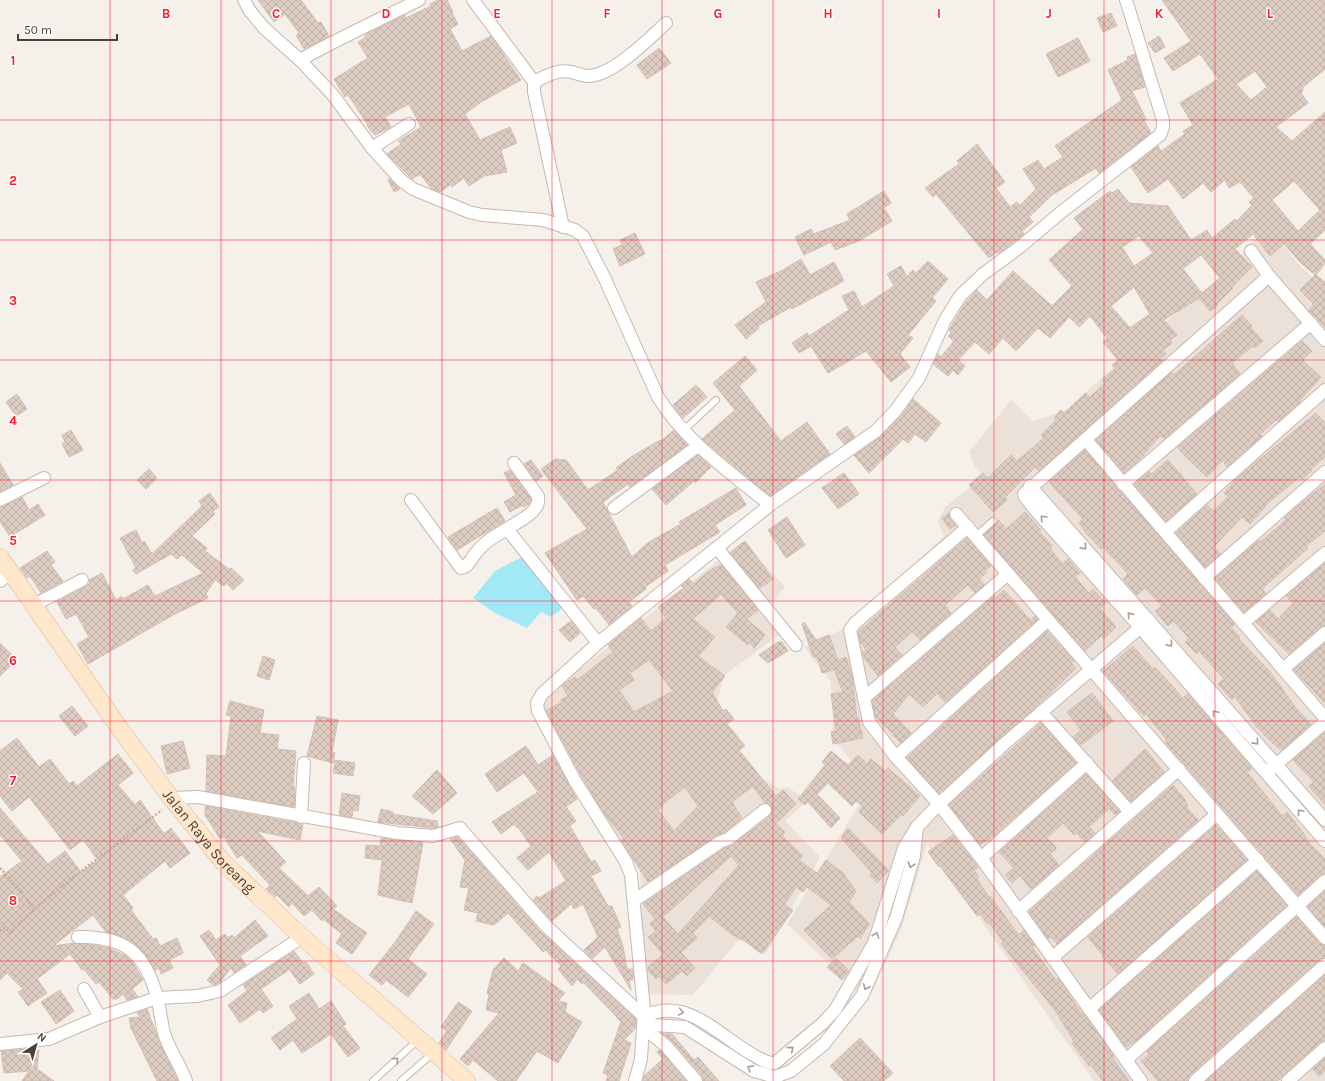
<svg xmlns="http://www.w3.org/2000/svg" width="1325" height="1081" viewBox="0 0 1325 1081" font-family="Karla,sans-serif">
<defs>
<pattern id="building-cross-hatch" width="8" height="8" patternUnits="userSpaceOnUse"><rect width="8" height="8" fill="#dcccc2"/><path d="M0 0l8 8M0 8l8-8" fill="none" stroke="#beb0a7"/></pattern>
</defs>
<rect width="100%" height="100%" fill="#f6f0eb"/>
<g fill="#ebe1d8">
<polygon points="1267,226 1302,268 1325,288 1325,1081 1094,1081 927,844 901,930 868,1001 787,924 872,783 831,737 834,712 830,680 804,647 841,630 944,537 938,521 945,507 984,476 975,467 969,452 1011,400 1033,421 1066,410 1152,333 1223,275"/>
<polygon points="743,541 785,587 769,606 784,631 724,675 716,707 741,766 780,789 788,787 807,801 785,821 820,857 766,954 739,939 693,995 645,994 640,864 610,826 542,706 542,695 579,670"/>
</g>
<polygon fill="#a3e8f7" points="524,556 565,606 551,617 541,612 527,628 493,612 473,598 495,571"/>
<g fill="url(#building-cross-hatch)" stroke="#d5bfb1" fill-rule="evenodd">
<polygon points="258,0 301,0 318,23 321,22 329,36 304,49 296,35 299,33 285,14 274,22"/>
<polygon points="438,0 447,0 453,12 452,13 458,24 450,29 462,51 491,36 521,80 481,102 465,114 480,140 510,127 517,143 501,150 507,172 484,176 469,186 464,178 452,187 451,184 440,192 431,188 420,174 412,179 387,154 401,144 398,141 421,127 409,104 385,117 391,127 375,135 367,126 368,125 348,95 345,97 334,79 368,58 358,42 366,37 365,35 405,15 406,18 431,6 430,4"/>
<path d="M1162,0H1325V69L1302,88L1303,91L1301,93L1308,103L1276,127L1292,141L1325,112V230L1310,244L1325,260V263L1316,275L1325,282V327L1309,310L1314,304L1300,290L1315,275L1301,263L1284,244L1270,256L1253,234L1235,249L1252,267L1232,287L1233,288L1217,304L1218,305L1210,311L1199,298L1164,320L1177,335L1170,340L1172,343L1163,350L1166,354L1160,359L1162,361L1039,471L1035,467L1005,497L1007,500L993,512L969,485L983,473L988,478L1011,455L1017,461L1044,438L1041,435L1056,420L1054,418L1061,410L1064,413L1086,393L1090,397L1105,383L1102,380L1115,369L1112,365L1118,360L1103,342L1107,338L1090,316L1079,327L1069,317L1050,338L1038,328L1016,351L1003,338L989,354L975,342L958,360L965,366L958,375L953,370L948,376L933,364L938,354L941,357L954,341L948,336L951,333L949,330L965,303L977,290L987,300L1013,271L1052,306L1072,286L1049,260L1083,229L1074,218L1110,191L1112,193L1118,189L1129,203L1168,206L1191,240L1207,230L1212,238L1235,219L1237,221L1252,205L1249,202L1254,198L1240,182L1229,188L1225,180L1211,192L1203,183L1183,199L1168,179L1148,193L1131,167L1158,146L1161,151L1185,134L1183,131L1193,125L1180,103L1218,79L1200,54L1173,71L1164,58L1191,41ZM1255,71L1267,87L1251,100L1236,84ZM1294,181L1320,210L1298,231L1272,200ZM1139,236L1153,253L1134,266L1122,247ZM1201,255L1220,278L1202,293L1183,269ZM1134,287L1150,314L1130,328L1111,306Z"/>
<polygon points="1111,13 1117,26 1103,32 1097,18"/>
<polygon points="1159,36 1165,47 1155,53 1148,43"/>
<polygon points="1078,38 1090,61 1058,77 1046,54"/>
<polygon points="659,48 671,63 647,79 637,65"/>
<polygon points="1135,54 1145,87 1132,91 1146,119 1144,120 1151,133 1099,173 1096,168 1052,195 1029,217 1033,222 1022,231 1024,234 999,253 997,252 989,258 936,194 933,197 925,188 959,164 957,161 977,144 1005,182 996,188 1010,207 1017,202 1020,205 1036,189 1023,169 1038,160 1044,169 1063,157 1055,146 1122,100 1108,70 1128,60 1127,57"/>
<polygon points="390,179 400,189 394,192 388,180"/>
<polygon points="884,191 891,203 884,208 892,221 859,241 835,250 831,242 804,255 795,237 811,229 814,234 850,220 847,214"/>
<polygon points="635,233 645,254 620,266 613,249 622,245 620,240"/>
<polygon points="801,259 810,275 834,262 844,281 792,309 791,307 758,326 759,328 746,339 735,325 766,302 756,282 783,270"/>
<polygon points="928,261 948,279 932,298 936,301 908,335 913,338 900,354 910,367 891,382 866,351 828,373 811,346 799,353 792,343 807,333 809,336 849,310 842,296 854,291 862,307 894,286 887,274 901,266 907,277 913,270 916,273"/>
<polygon points="1242,315 1252,326 1250,327 1263,341 1255,348 1253,346 1232,363 1240,374 1164,439 1160,436 1139,460 1124,473 1096,440 1172,372 1174,375"/>
<polygon points="1302,341 1312,351 1302,360 1321,377 1300,400 1300,402 1278,422 1276,420 1260,434 1262,436 1227,467 1223,460 1207,477 1179,450 1180,449 1178,447"/>
<polygon points="745,356 757,370 739,386 781,441 807,422 830,454 770,496 702,439 735,410 713,383"/>
<polygon points="696,385 707,397 683,418 673,405"/>
<polygon points="17,394 27,409 16,416 6,402"/>
<polygon points="913,399 941,423 926,442 915,434 908,443 903,439 869,473 854,455 881,436 902,415"/>
<polygon points="1316,413 1325,423 1325,457 1311,469 1312,470 1302,480 1300,477 1270,501 1250,524 1242,517 1214,547 1221,554 1205,567 1176,533 1207,505 1213,511 1228,497 1224,493 1236,479"/>
<polygon points="847,426 855,437 844,444 836,434"/>
<polygon points="71,430 83,450 69,457 62,444 65,442 62,435"/>
<polygon points="674,430 687,445 630,487 628,484 603,502 632,557 649,542 681,524 679,522 736,488 746,505 715,525 720,532 665,565 668,571 645,587 646,589 629,602 632,606 609,625 596,608 594,609 583,596 577,600 545,553 587,529 541,469 555,459 566,460 588,490 618,470 616,468 631,457 660,440 661,441"/>
<polygon points="1085,450 1233,622 1234,625 1231,628 1240,637 1239,639 1270,672 1296,708 1311,724 1282,750 1280,748 1279,749 1257,727 1235,697 1232,700 1218,684 1224,679 1199,651 1197,654 1185,642 1189,638 1173,621 1168,626 1155,611 1162,606 1145,588 1137,595 1123,579 1128,574 1103,547 1101,549 1087,534 1079,523 1083,519 1049,482"/>
<polygon points="698,455 711,467 695,483 694,481 666,505 652,489"/>
<polygon points="531,460 543,476 536,481 524,464"/>
<polygon points="1168,460 1197,494 1166,521 1134,484 1149,472 1152,474"/>
<polygon points="0,463 13,485 0,492"/>
<polygon points="149,469 157,478 146,489 137,480"/>
<polygon points="510,470 531,498 529,504 524,507 523,505 510,512 504,502 516,495 504,473"/>
<polygon points="844,473 859,494 838,509 822,488"/>
<polygon points="1325,484 1325,531 1306,546 1308,548 1262,589 1266,594 1244,612 1215,578 1259,540 1260,542 1286,520 1284,517"/>
<polygon points="210,493 219,507 213,511 215,514 192,536 207,548 205,551 229,569 231,568 244,580 233,590 226,583 224,586 215,580 206,593 208,598 173,615 88,664 77,644 89,637 76,614 66,619 57,602 85,587 90,583 89,580 102,573 116,600 122,596 123,599 148,585 155,596 203,573 182,555 177,559 171,554 136,574 133,570 136,568 120,538 136,530 142,543 144,541 152,554 202,506 199,501"/>
<polygon points="22,497 29,510 38,504 45,515 10,537 0,521 0,507"/>
<polygon points="497,508 505,521 457,550 448,537"/>
<polygon points="1025,512 1041,530 1039,531 1052,546 1050,548 1062,564 1068,559 1080,573 1075,577 1089,593 1093,589 1106,603 1100,609 1116,627 1104,639 1101,636 1085,651 984,535 999,520 1006,529"/>
<polygon points="949,513 950,519 956,525 950,529 942,518"/>
<polygon points="787,517 805,545 786,558 768,530"/>
<polygon points="967,538 991,566 985,570 987,572 979,579 984,585 975,593 968,585 945,605 951,613 920,640 912,632 895,647 902,655 878,676 864,658 862,652 867,651 860,642 858,632"/>
<polygon points="745,541 773,579 760,588 730,553"/>
<polygon points="47,551 55,562 51,565 63,581 41,593 30,576 27,578 20,568"/>
<polygon points="1325,563 1325,626 1320,627 1289,654 1256,622 1270,610 1278,619 1293,603 1286,596"/>
<path d="M721,565L758,610L747,619L765,635L754,648L750,642L748,645L726,627L738,613L721,594L693,619L715,637L698,656L725,676L712,692L723,711L726,709L734,719L727,724L745,746L739,750L776,796L783,790L796,804L776,824L785,832L782,836L803,856L799,860L817,873L826,860L843,873L856,891L849,902L869,924L860,939L858,936L832,959L804,930L831,905L807,887L803,892L796,887L784,905L793,910L762,954L742,939L741,940L730,933L709,916L693,933L697,938L681,952L695,968L687,976L682,971L666,984L659,976L656,979L648,970V967L663,954L648,937L656,931L650,924L655,919L643,904L723,849L733,845L770,816L772,812L771,806L765,803L753,786L732,802L742,818L724,832L716,836L648,882L621,840L624,839L601,809L582,777L546,711L562,702L561,700L568,696L562,686L566,683L575,677L577,680L613,652L608,645L641,618L651,631L666,618L658,607L684,588L681,586L689,579L694,584L710,570ZM649,660L673,691L634,712L619,690L634,680L630,673ZM685,787L698,806L674,831L658,810L663,806L662,805ZM731,856L739,865L678,934L663,917Z"/>
<polygon points="1004,590 1030,620 1035,616 1038,619 945,702 937,693 923,707 909,694 893,714 911,733 901,743 893,735 895,732 892,733 875,716 872,701 994,596 995,598"/>
<polygon points="571,621 580,633 570,642 559,630"/>
<polygon points="804,622 816,640 829,635 838,660 846,657 852,675 857,719 858,717 863,738 833,744 831,732 836,731 831,694 843,692 834,670 822,673 817,657 813,657 802,624"/>
<polygon points="1047,631 1074,661 1071,663 1076,668 1034,709 939,793 907,758"/>
<polygon points="778,642 782,642 788,651 768,663 759,655"/>
<polygon points="0,643 17,660 0,676"/>
<polygon points="1325,643 1325,703 1294,670"/>
<polygon points="1133,646 1153,669 1155,667 1183,698 1188,694 1252,768 1247,772 1276,808 1282,816 1287,812 1302,831 1310,844 1325,859 1325,874 1320,875 1298,895 1165,742 1167,740 1146,714 1144,716 1103,671"/>
<polygon points="263,656 275,660 269,680 257,676"/>
<polygon points="1092,693 1113,721 1081,745 1073,737 1081,730 1067,712"/>
<polygon points="230,701 264,710 260,733 279,735 277,749 296,751 293,787 295,787 294,807 206,791 207,755 226,756 231,716 226,715"/>
<polygon points="72,706 88,726 75,736 59,716"/>
<polygon points="317,716 338,720 332,752 335,753 333,763 307,756"/>
<polygon points="1041,723 1076,763 989,840 988,839 980,845 949,805"/>
<polygon points="1325,732 1325,805 1309,786 1314,782 1293,760"/>
<polygon points="17,738 39,767 50,759 69,784 73,781 77,786 118,754 133,773 118,785 135,805 140,800 164,834 171,828 190,853 170,868 165,861 123,895 133,908 131,910 153,939 156,938 160,946 177,938 183,953 169,960 173,968 161,974 159,968 155,971 145,954 135,944 123,937 106,932 93,915 53,946 74,943 93,945 106,947 126,956 133,963 143,980 132,989 138,997 127,1000 123,994 117,999 113,999 99,982 96,984 84,969 82,970 70,954 37,979 47,993 28,1006 18,992 23,989 7,973 0,980 0,877 22,861 0,835 0,808 48,864 65,851 81,872 98,860 83,840 70,850 29,797 12,811 0,796 0,751"/>
<polygon points="183,741 190,768 167,774 161,746"/>
<polygon points="526,746 538,765 553,755 577,799 566,807 576,821 570,826 591,862 595,860 601,871 591,876 608,906 612,906 621,927 617,929 623,946 627,969 633,969 633,980 629,980 631,990 605,947 592,959 584,950 598,937 583,904 574,909 571,904 552,921 533,900 537,896 539,898 566,881 549,852 528,870 517,858 531,846 518,827 517,828 514,824 501,834 492,822 538,792 524,773 497,792 485,774"/>
<polygon points="1145,749 1164,772 1131,802 1112,781"/>
<polygon points="831,751 848,765 858,755 867,764 871,759 885,771 888,768 920,796 903,816 901,815 882,834 859,812 863,806 856,801 852,806 828,783 817,794 840,818 831,828 808,802 805,805 798,799 825,765 822,762"/>
<polygon points="335,760 355,763 353,776 333,773"/>
<polygon points="437,770 457,793 433,814 412,796"/>
<polygon points="1086,774 1120,811 1115,815 1109,809 1089,827 1095,833 1085,842 1077,833 1074,835 1063,823 1047,838 1057,848 1050,854 1059,865 1031,889 1020,876 1012,883 1005,875 1014,868 999,852"/>
<polygon points="1173,785 1186,801 1185,802 1188,805 1186,807 1198,820 1057,944 1051,937 1048,939 1029,912"/>
<polygon points="342,793 360,796 358,811 353,810 352,817 339,815"/>
<polygon points="205,806 303,824 300,840 257,831 286,862 279,868 308,896 319,887 337,906 333,909 367,933 352,954 336,943 342,934 323,919 322,921 312,910 304,916 292,903 289,907 277,895 275,897 266,889 270,885 242,855 237,858 224,837 220,839 205,815"/>
<polygon points="381,809 393,812 392,814 437,821 438,827 432,828 378,822"/>
<polygon points="1216,825 1247,860 1118,974 1102,956 1103,955 1088,937"/>
<polygon points="848,828 889,871 877,883 870,875 872,873 841,838"/>
<polygon points="953,835 978,867 974,870 979,877 977,879 989,897 990,896 1019,935 1024,930 1035,945 1032,947 1056,980 1058,978 1082,1014 1084,1014 1114,1056 1112,1057 1129,1081 1103,1081 1091,1065 1089,1066 1072,1043 1074,1041 1054,1009 1001,944 1003,942 989,922 988,924 980,914 977,916 940,866 938,866 928,852"/>
<polygon points="458,837 540,931 636,1019 635,1029 624,1040 631,1043 619,1081 606,1081 608,1075 603,1073 621,1022 611,1011 583,982 582,984 577,979 572,986 558,969 561,966 545,950 543,952 508,913 494,925 476,921 478,913 464,910 469,888 460,887 465,860 450,839"/>
<polygon points="381,838 423,843 412,903 378,895 382,860 365,858 366,845 380,846"/>
<polygon points="1257,871 1287,905 1137,1040 1126,1047 1099,1010"/>
<polygon points="1325,891 1325,927 1308,907"/>
<polygon points="416,911 434,924 408,959 427,974 408,997 386,980 382,985 369,975 396,941"/>
<polygon points="1297,917 1319,943 1325,945 1325,958 1320,959 1190,1075 1188,1081 1158,1081 1141,1061 1149,1054 1147,1051"/>
<polygon points="255,920 268,936 240,956 246,965 234,973 231,968 219,983 213,985 207,980 220,965 200,936 209,930 216,940 225,934 228,938 232,935 234,938"/>
<polygon points="294,951 303,963 306,962 314,974 300,984 289,969 287,971 261,989 273,1006 263,1013 260,1009 240,1023 228,1005 247,991 243,985"/>
<polygon points="504,958 518,971 523,963 565,993 558,1001 567,1003 565,1012 582,1022 558,1063 537,1051 516,1081 498,1081 473,1060 468,1066 460,1059 499,1013 486,1010 489,994 487,993 493,970"/>
<polygon points="836,958 849,971 842,980 827,967"/>
<polygon points="1325,975 1325,1041 1320,1042 1277,1081 1206,1081"/>
<polygon points="60,990 74,1011 56,1024 41,1002"/>
<polygon points="309,993 319,1009 331,1001 346,1024 343,1026 360,1048 348,1057 331,1034 302,1053 293,1040 280,1050 271,1038 297,1019 289,1006"/>
<polygon points="458,1002 472,1011 446,1050 439,1043 447,1031 441,1027"/>
<polygon points="147,1009 162,1048 178,1081 157,1081 131,1028 129,1018 140,1017 137,1013"/>
<polygon points="663,1034 672,1034 694,1060 698,1057 719,1081 703,1081 702,1076 672,1041"/>
<polygon points="860,1038 893,1073 884,1081 844,1081 830,1066"/>
<polygon points="26,1049 39,1050 37,1069 54,1081 22,1081 29,1071 4,1073 1,1051"/>
<polygon points="659,1050 661,1051 686,1081 643,1081 644,1076 663,1059 657,1052"/>
<polygon points="1325,1058 1325,1071 1319,1076 1313,1069"/>
</g>
<g fill="none" stroke-linecap="round" stroke-linejoin="round">
<defs>
<g id="lane">
<polyline points="683,431 716,400"/>
<polyline points="976,536 993,521"/>
<polyline points="373,1081 418,1040"/>
<polyline points="401,1081 433,1053"/>
</g>
<g id="street">
<path d="M244,0L250,11L264,28L300,60L333,95L372,148L401,180L413,189L469,212L482,215L543,220L575,230L583,236L605,279L658,397C686,442 730,472 770,505L598,643L542,694L537,703L538,711L575,781L626,862L631,875L644,1009L641,1059L635,1081"/>
<polyline points="473,0 534,82"/>
<path d="M300,60C339,38 379,20 419,0"/>
<polyline points="372,148 409,124"/>
<path d="M563,227L534,92V82C546,76 557,69 571,72C577,73 582,76 589,76C613,75 649,39 666,23"/>
<polyline points="1251,251 1269,276 1325,340"/>
<polyline points="1269,276 1024,494 1025,497 1037,512 1140,627 1325,841"/>
<polyline points="1086,440 1325,718"/>
<path d="M514,463L538,496C541,513 519,520 507,529L598,643"/>
<polyline points="1123,484 1311,323"/>
<polyline points="1030,486 1325,820"/>
<polyline points="0,500 44,478"/>
<path d="M411,500L461,568C469,567 471,558 476,553C484,542 495,536 507,529"/>
<polyline points="770,505 876,431 896,410 919,378 945,320 960,296 983,274 1020,247 1059,214 1160,135 1163,127 1163,120 1126,0"/>
<polyline points="614,508 698,446"/>
<polyline points="956,514 1325,938"/>
<polyline points="968,527 855,623 850,630 869,722 896,757 939,804 981,858 1141,1081"/>
<polyline points="1165,532 1325,390"/>
<polyline points="717,548 796,645"/>
<polyline points="1204,578 1325,472"/>
<polyline points="0,581 11,572"/>
<polyline points="34,605 82,580"/>
<polyline points="1243,623 1325,553"/>
<polyline points="1283,669 1325,633"/>
<polyline points="864,698 1008,574"/>
<polyline points="1041,712 1130,812"/>
<polyline points="896,757 1048,620"/>
<polyline points="1271,769 1325,722"/>
<polyline points="171,798 198,797 397,833 433,836 460,828 546,926 653,1025 685,1027 754,1071 775,1077 791,1071 824,1044 862,996 896,918 914,856 917,827"/>
<polyline points="301,817 304,763"/>
<polyline points="981,858 1087,763"/>
<polyline points="635,900 720,842 728,839 765,810"/>
<polyline points="1018,911 1179,769"/>
<path d="M78,937C124,936 145,952 157,997C160,1009 161,1021 164,1033C169,1050 180,1064 186,1081"/>
<polyline points="1052,958 1217,814"/>
<polyline points="84,989 100,1017"/>
<polyline points="1089,1009 1258,860"/>
<path d="M644,1016C689,996 718,1036 755,1056C761,1059 767,1064 775,1063L823,1023L835,1010L874,943L904,848L917,827L939,804L1003,745L1149,620"/>
<polyline points="643,1027 666,1046 696,1081"/>
<polyline points="0,1044 49,1039 100,1017 157,998 197,996 220,991 302,937"/>
<polyline points="1126,1060 1325,881"/>
<polyline points="1195,1081 1325,965"/>
<polyline points="1288,1081 1325,1048"/>
</g>
<g id="secondary">
<path id="s1" d="M0,557L120,729L171,798L224,863L302,937L467,1081"/>
</g>
</defs>
<use href="#lane" stroke="#c6b8af" stroke-width="8"/>
<use href="#street" stroke="#c6b8af" stroke-width="14"/>
<use href="#secondary" stroke="#db9" stroke-width="18"/>
<g stroke="#c6ad9c" stroke-width="2.5" stroke-dasharray="2 2" stroke-linecap="butt">
<polyline points="0,868 22,893 34,909"/>
<path d="M0,931L5,928L10,933C56,886 111,850 162,810"/>
</g>
<use href="#lane" stroke="#fff" stroke-width="6"/>
<use href="#street" stroke="#fff" stroke-width="12"/>
<use href="#secondary" stroke="#ffe7cc" stroke-width="17"/>
</g>
<defs><path id="oneway-chevron" d="M-2-3.5L2.5 0L-2 3.5" fill="none" stroke-width="1.6" stroke-linecap="round" stroke-linejoin="round"/></defs>
<g stroke="#a69f9b">
<use href="#oneway-chevron" transform="translate(1043 518) rotate(-133)"/>
<use href="#oneway-chevron" transform="translate(1084 547) rotate(48)"/>
<use href="#oneway-chevron" transform="translate(1130 615) rotate(-131)"/>
<use href="#oneway-chevron" transform="translate(1170 644) rotate(48)"/>
<use href="#oneway-chevron" transform="translate(1215 713) rotate(-131)"/>
<use href="#oneway-chevron" transform="translate(1256 742) rotate(48)"/>
<use href="#oneway-chevron" transform="translate(1300 812) rotate(-130)"/>
<use href="#oneway-chevron" transform="translate(911 865) rotate(106)"/>
<use href="#oneway-chevron" transform="translate(876 935) rotate(-71)"/>
<use href="#oneway-chevron" transform="translate(866 987) rotate(115)"/>
<use href="#oneway-chevron" transform="translate(681 1012) rotate(10)"/>
<use href="#oneway-chevron" transform="translate(791 1049) rotate(-40)"/>
<use href="#oneway-chevron" transform="translate(396 1060) rotate(-43)"/>
<use href="#oneway-chevron" transform="translate(750 1068) rotate(-151)"/>
</g>
<path fill="none" stroke="#ff192c" stroke-width="1" stroke-opacity="0.55" d="M110,0V1081M221,0V1081M331,0V1081M442,0V1081M552,0V1081M662,0V1081M773,0V1081M883,0V1081M994,0V1081M1104,0V1081M1215,0V1081M0,120H1325M0,240H1325M0,360H1325M0,480H1325M0,601H1325M0,721H1325M0,841H1325M0,961H1325"/>
<g text-anchor="middle" dominant-baseline="central" stroke-width="3" stroke-linejoin="round" paint-order="stroke">
<g font-size="15" fill="#4c3f37" stroke="#fff">
<text stroke="none"><textPath href="#s1" startOffset="353">Jalan Raya Soreang</textPath></text>
</g>
</g>
<g font-size="13" text-anchor="middle" font-weight="bold" fill="#ff192c" stroke="#fff" stroke-width="3" stroke-linejoin="round" paint-order="stroke">
<text x="166" y="18">B</text>
<text x="276" y="18">C</text>
<text x="386" y="18">D</text>
<text x="497" y="18">E</text>
<text x="607" y="18">F</text>
<text x="718" y="18">G</text>
<text x="828" y="18">H</text>
<text x="939" y="18">I</text>
<text x="1049" y="18">J</text>
<text x="1159" y="18">K</text>
<text x="1270" y="18">L</text>
<text x="13" y="65">1</text>
<text x="13" y="185">2</text>
<text x="13" y="305">3</text>
<text x="13" y="425">4</text>
<text x="13" y="545">5</text>
<text x="13" y="665">6</text>
<text x="13" y="785">7</text>
<text x="13" y="905">8</text>
</g>
<g transform="translate(36 1045) rotate(37)" stroke="#ffffff" stroke-width="3" paint-order="stroke">
<path d="M0-3L7 15L0 10L-7 15Z" fill="#4c3f37"/>
<text y="-6" font-size="11" font-weight="bold" text-anchor="middle" fill="#4c3f37">N</text>
</g>
<path d="M18 34v6h99v-6" fill="none" stroke="#4c3f37" stroke-width="2"/>
<text x="24" y="34" font-size="12" fill="#4c3f37" stroke="#ffffff" stroke-width="3" paint-order="stroke">50 m</text>
</svg>
